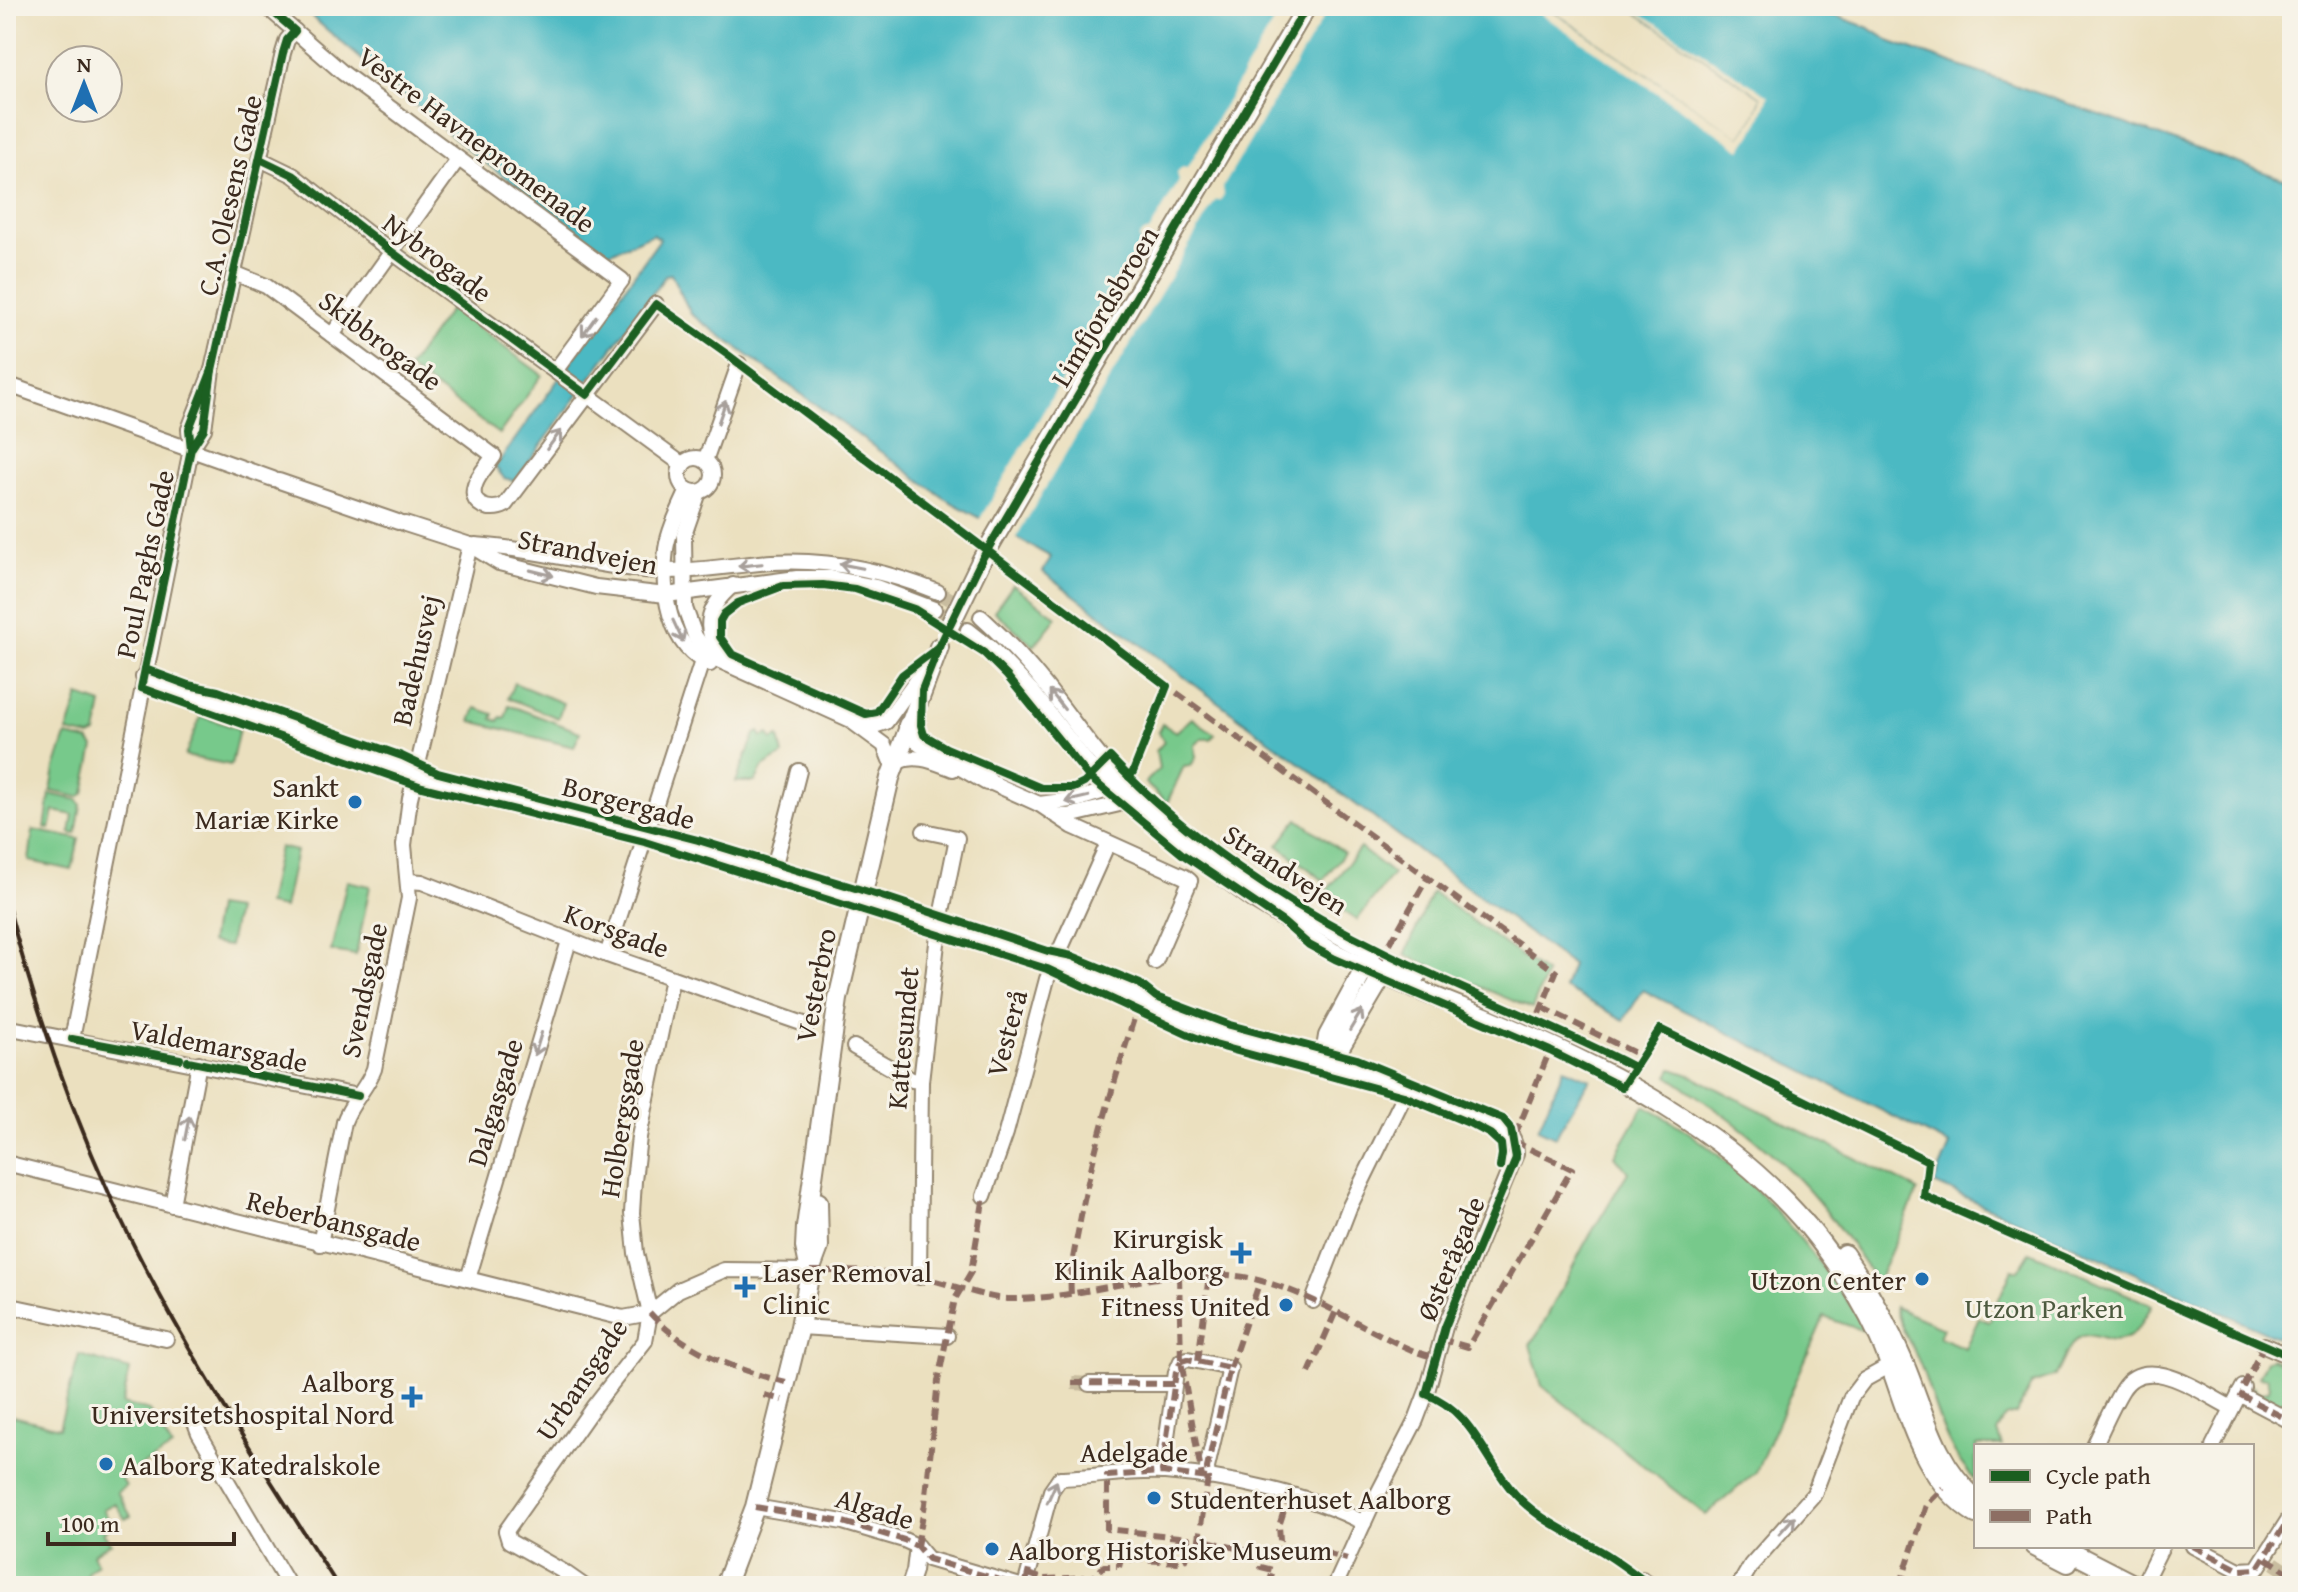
<svg xmlns="http://www.w3.org/2000/svg" width="2298" height="1592" viewBox="0 0 2298 1592" font-family="'Gentium Book Plus',serif">
<rect width="100%" height="100%" fill="#f7f3e8"/>
<filter id="ink" filterUnits="userSpaceOnUse"><feTurbulence type="fractalNoise" baseFrequency=".0125" numOctaves="2"/><feDisplacementMap in="SourceGraphic" scale="16" xChannelSelector="R" yChannelSelector="G"/><feConvolveMatrix kernelMatrix="1 2 1 2 8 2 1 2 1" color-interpolation-filters="sRGB"/></filter>
<filter id="wash" filterUnits="userSpaceOnUse"><feTurbulence type="fractalNoise" baseFrequency=".006" numOctaves="4" result="noise"/><feDisplacementMap in="SourceGraphic" scale="32" xChannelSelector="R" yChannelSelector="G"/><feGaussianBlur stdDeviation="1.8" result="paint"/><feColorMatrix in="noise" values="0 0 0 0 0 0 0 0 0 0 0 0 0 0 0 0 0 1.4 0 .05"/><feComposite in="paint" operator="in"/></filter>
<g filter="url(#wash)">
<rect width="100%" height="100%" fill="#ebe0bf"/>
<g fill="#77c98b" stroke="#597a54" stroke-width="2">
<polygon points="451,308 542,375 499,434 408,368"/>
<polygon points="1013,585 1057,617 1034,646 994,611"/>
<polygon points="514,683 563,703 558,718 508,698"/>
<polygon points="79,696 102,704 96,734 90,737 67,732"/>
<polygon points="509,705 580,732 574,747 471,721 476,708 494,714 492,719 499,721 501,717 505,718"/>
<polygon points="201,716 239,729 231,765 185,756"/>
<polygon points="1192,718 1215,734 1211,739 1202,739 1195,745 1196,758 1191,765 1184,766 1167,803 1145,783 1159,769 1156,751 1164,742 1158,732 1162,724 1176,732"/>
<polygon points="759,732 762,737 769,734 772,740 779,737 783,755 763,767 755,782 736,782 755,734"/>
<polygon points="66,736 89,741 94,747 84,793 79,797 51,791 55,768"/>
<polygon points="50,794 78,800 81,805 76,834 70,833 73,815 54,811 50,829 45,828"/>
<polygon points="1298,819 1344,853 1323,880 1278,845"/>
<polygon points="33,830 79,839 72,870 29,861"/>
<polygon points="279,847 296,851 284,908 267,905"/>
<polygon points="1360,848 1393,874 1357,920 1322,897"/>
<polygon points="347,881 370,886 356,955 331,951"/>
<polygon points="1432,892 1546,974 1532,1009 1405,955"/>
<polygon points="216,907 236,910 229,946 210,943"/>
<path d="M1672,1069L1690,1075L1918,1190L1877,1283C1853,1247 1829,1211 1799,1180C1760,1139 1714,1107 1668,1076Z"/>
<path d="M1644,1106C1659,1115 1676,1123 1691,1134C1765,1187 1819,1259 1870,1333L1824,1317L1756,1472L1706,1515L1542,1386L1530,1345L1539,1332L1584,1245L1628,1172L1615,1156Z"/>
<path d="M2030,1252L2152,1305C2120,1371 2097,1322 2077,1339C2067,1347 2061,1365 2055,1376L2032,1384L2016,1414L2005,1417L1997,1432L2002,1446H1976V1481C1943,1448 1936,1406 1920,1364C1913,1346 1898,1326 1895,1307L1943,1328L1939,1337L1965,1348L1979,1318L1989,1322L2012,1269L2018,1271Z"/>
<path d="M79,1355L130,1370L122,1404L150,1411L172,1448L121,1478L126,1486L117,1492L131,1516L125,1519L115,1503L103,1509L112,1526L103,1532L111,1543L93,1554L97,1563C89,1570 83,1575 86,1586H6V1414L59,1428Z"/>
<polygon points="2272,1358 2292,1368 2292,1401 2286,1404 2285,1410 2249,1393 2253,1386 2259,1393 2267,1391 2269,1387 2267,1378 2258,1377 2266,1360"/>
</g>
<g fill="#4bb9c3" stroke="#437270" stroke-width="2">
<polygon points="299,6 1544,6 1740,138 1754,118 1762,97 1629,8 1630,6 1808,6 1869,28 1891,42 2292,182 2292,1344 1934,1183 1950,1145 1643,990 1624,1020 1564,988 1572,965 1043,572 1051,557 947,500 691,314 671,274 666,275 515,481 504,478 495,467 660,239 653,234 608,253 473,154"/>
<polygon points="1564,1068 1590,1079 1555,1137 1538,1129"/>
</g>
<g fill="#ebe0bf">
<polygon points="1283,6 1330,6 1223,187 1224,195 1220,200 1215,201 1014,541 978,522 1141,246 1139,237 1144,232 1149,232 1179,181 1177,172 1182,167 1188,167"/>
<polygon points="1630,6 1769,96 1759,122 1741,150 1541,14 1545,7 1740,137 1754,118 1762,97 1629,8"/>
</g>
</g>
<g filter="url(#ink)">
<g fill="none" stroke-linecap="round" stroke-linejoin="round">
<g stroke="#c8bc9f" stroke-width="14" stroke-dasharray="14 7" stroke-linecap="butt">
<polyline points="938,592 981,617"/>
<polyline points="934,609 968,630"/>
<polyline points="1072,1383 1089,1384"/>
<polyline points="2274,1563 2292,1575"/>
</g>
<defs>
<g id="minor">
<polyline points="266,6 343,73 622,280 555,371"/>
<polyline points="260,159 293,175 392,252 683,465"/>
<path d="M234,273L266,286L494,456C488,465 478,475 475,485C468,505 490,513 505,505L656,304"/>
<polyline points="332,335 458,159"/>
<polyline points="6,384 273,479"/>
<polyline points="191,449 204,429 212,370 283,53 287,40 295,31"/>
<circle cx="696" cy="475" r="17"/>
<polyline points="705,461 739,364"/>
<polyline points="279,481 398,522"/>
<path d="M688,490C680,508 669,529 666,549C661,589 668,648 710,664"/>
<polyline points="699,492 684,535 685,608 695,636 704,649 716,659 851,720 877,725 886,722 930,661"/>
<polyline points="405,524 470,545 499,563 596,587 666,595 797,578 831,578 876,587 934,609"/>
<path d="M475,545C532,548 587,565 644,570C687,574 729,565 772,562C830,559 884,570 938,592"/>
<path d="M981,617C1010,643 1036,672 1059,703C1074,722 1087,742 1104,761C1183,844 1279,907 1381,959"/>
<polyline points="968,630 992,649 1032,691 1088,764 1165,836 1255,902 1333,950 1366,966"/>
<path d="M727,660C700,632 705,609 733,585"/>
<polyline points="143,677 445,784 648,834 861,900"/>
<polyline points="854,723 884,745 890,760"/>
<path d="M897,762C917,753 934,762 953,769"/>
<polyline points="981,778 1039,804 1072,826 1185,877 1190,881 1155,962"/>
<polyline points="1039,804 1079,799 1120,786"/>
<polyline points="1055,815 1068,816 1128,802"/>
<polyline points="773,872 799,771"/>
<polyline points="409,881 422,882 607,955 807,1025"/>
<polyline points="607,955 702,661"/>
<polyline points="6,1027 358,1096"/>
<polyline points="72,1039 191,449 189,429 212,370"/>
<polyline points="854,1047 912,1080 921,1081"/>
<path d="M1324,1061C1359,1070 1490,1112 1511,1136C1515,1142 1516,1147 1516,1154L1445,1327L1427,1391L1416,1420L1371,1507L1335,1586"/>
<polyline points="6,1163 623,1318 650,1313 636,1253 632,1213 634,1181 639,1137 672,978"/>
<polyline points="984,1196 1006,1133 1047,979 1108,843"/>
<polyline points="172,1205 199,1063"/>
<path d="M320,1244L344,1122C351,1102 367,1088 374,1069L409,898L404,845L410,798L470,545"/>
<polyline points="919,1277 921,1081 939,926 957,838 924,831"/>
<polyline points="468,1279 569,941"/>
<polyline points="1313,1301 1349,1208 1408,1088"/>
<polyline points="6,1305 166,1339"/>
<polyline points="800,1327 947,1336"/>
<polyline points="2264,1345 2292,1357"/>
<polyline points="1089,1384 1174,1384"/>
<polyline points="2239,1394 2292,1422"/>
<polyline points="194,1420 199,1433 289,1586"/>
<path d="M2094,1446C2103,1428 2111,1408 2122,1390C2146,1350 2203,1394 2232,1408"/>
<polyline points="2213,1446 2243,1387"/>
<polyline points="1162,1472 1176,1372 1181,1361 1188,1359 1230,1368 1207,1468 1208,1478"/>
<polyline points="755,1507 843,1522 904,1540 917,1546 928,1559 1020,1586"/>
<polyline points="2193,1546 2239,1570 2257,1569 2292,1514"/>
<polyline points="584,1586 564,1572 509,1541 506,1531 594,1406 645,1341 650,1313 678,1290 724,1270 810,1271"/>
<polyline points="909,1586 914,1571 917,1546"/>
<path d="M1025,1586L1051,1491L1060,1478C1094,1477 1132,1470 1165,1472C1226,1477 1310,1494 1364,1523"/>
<polyline points="1639,1586 1642,1579 1651,1586"/>
<polyline points="1739,1586 1751,1565 1814,1494 1851,1397 1864,1380 1891,1365"/>
<polyline points="2142,1586 2162,1546"/>
</g>
<g id="major">
<polyline points="1089,375 1307,6"/>
<polyline points="908,725 921,743 987,781"/>
<polyline points="861,900 1056,963 1227,1034 1324,1061"/>
<polyline points="1381,959 1417,976"/>
<path d="M1366,966C1408,988 1452,1003 1495,1021C1610,1070 1724,1128 1807,1225C1835,1259 1861,1298 1879,1337C1906,1398 1916,1477 1976,1514"/>
<polyline points="1324,1061 1342,1044 1383,975"/>
<polyline points="1324,1061 1328,1036 1366,966"/>
<path d="M1844,1254C1868,1288 1888,1325 1904,1363C1925,1413 1934,1462 1976,1499"/>
<polyline points="810,1271 805,1247 806,1227 838,999 890,778 939,647"/>
<polyline points="2035,1546 2068,1563"/>
<polyline points="2059,1546 2137,1586"/>
<polyline points="725,1586 755,1507 800,1327 810,1271 819,1247 818,1202"/>
</g>
</defs>
<use href="#minor" stroke="#93856e" stroke-width="18"/>
<use href="#major" stroke="#93856e" stroke-width="22"/>
<use href="#minor" stroke="#fff" stroke-width="14"/>
<use href="#major" stroke="#fff" stroke-width="18"/>
<path stroke="#3b2a1e" stroke-width="4" d="M6,898C33,1001 68,1103 112,1200C174,1335 258,1461 338,1586"/>
<defs>
<polyline id="major-bridge" points="946,633 982,559 1089,375"/>
</defs>
<use href="#major-bridge" stroke="#93856e" stroke-width="22" stroke-linecap="butt"/>
<use href="#major-bridge" stroke="#fff" stroke-width="18"/>
<g stroke="#8d6e63" stroke-width="6" stroke-dasharray="12 6" stroke-linecap="butt">
<polyline points="1162,682 1556,972 1534,1026"/>
<polyline points="1381,959 1428,877"/>
<polyline points="1542,1007 1641,1056 1644,1052"/>
<path d="M810,1271C847,1271 883,1271 919,1277C946,1282 983,1298 1008,1299C1089,1300 1162,1264 1244,1277C1289,1285 1333,1310 1373,1331C1393,1341 1413,1353 1435,1357"/>
<polyline points="1179,1275 1181,1361 1202,1477"/>
<path d="M1071,1294C1069,1271 1075,1249 1079,1227C1092,1152 1115,1079 1138,1006"/>
<path d="M650,1313C685,1352 737,1370 786,1382"/>
<polyline points="1440,1339 1468,1347 1572,1169 1513,1141 1552,1045"/>
<polyline points="1181,1361 1188,1359 1230,1368 1207,1468 1208,1478 1199,1539 1260,1554"/>
<polyline points="1198,1361 1209,1275"/>
<polyline points="1230,1368 1260,1281"/>
<polyline points="1309,1373 1336,1311"/>
<polyline points="1072,1383 1174,1384"/>
<polyline points="2243,1387 2264,1345"/>
<polyline points="2239,1394 2292,1422"/>
<polyline points="764,1395 782,1400"/>
<polyline points="1162,1472 1176,1372 1181,1361"/>
<polyline points="755,1507 843,1522 904,1540 917,1546 928,1559 1020,1586"/>
<polyline points="917,1546 925,1504 938,1381 947,1336 955,1299 971,1272 984,1196"/>
<polyline points="2193,1546 2239,1570 2257,1569 2292,1514"/>
<polyline points="1273,1558 1306,1547 1347,1559"/>
<polyline points="1275,1558 1280,1540 1279,1526 1289,1495"/>
<polyline points="2266,1558 2292,1575"/>
<polyline points="1119,1567 1121,1559 1181,1562 1186,1559 1187,1551 1183,1549 1183,1545 1188,1543 1188,1538 1107,1529 1107,1476 1162,1472 1208,1478"/>
<polyline points="1028,1574 1044,1579 1094,1577"/>
<polyline points="1026,1582 1033,1553"/>
<polyline points="1093,1586 1094,1577 1104,1566 1117,1566"/>
<polyline points="1269,1586 1273,1570 1261,1567 1260,1554 1269,1556"/>
<polyline points="1900,1586 1926,1505 1943,1488"/>
</g>
<defs>
<g id="cycleway">
<path d="M1307,6L982,559L939,647L922,690L921,725L924,735L946,748L1041,788H1074L1084,783L1110,757C1186,839 1287,905 1386,953C1468,993 1553,1025 1634,1067"/>
<polyline points="260,159 293,175 392,252 587,395 656,304 728,355 1167,686 1133,772 1129,777"/>
<polyline points="212,370 189,429 191,449 141,688 422,787 645,842 1047,969 1189,1035 1215,1045 1404,1096 1469,1123 1490,1134 1501,1144 1502,1154 1500,1167"/>
<polyline points="191,449 204,429 212,370 283,53 287,40 295,31 266,6"/>
<polyline points="939,647 902,675 877,712 866,714 732,654 720,637 720,621 724,614 738,603 783,586 823,585 855,589 914,609 984,653 1007,676 1089,777 1182,854 1283,922 1309,945 1335,959 1550,1051 1622,1087 1660,1029 1928,1161 1924,1196 2292,1357"/>
<path d="M145,669L188,685L218,691L402,756L438,773L698,840L888,898L1048,951L1072,956L1140,984L1156,997L1230,1025L1357,1059L1503,1119L1511,1129L1516,1158L1445,1327L1426,1394C1470,1410 1483,1454 1510,1488C1534,1519 1573,1534 1606,1554C1622,1564 1636,1575 1651,1586"/>
<polyline points="72,1039 180,1059"/>
<polyline points="188,1061 358,1096"/>
</g>
</defs>
<use href="#cycleway" stroke="#f7f3e8" stroke-width="13"/>
<use href="#cycleway" stroke="#1b5e20" stroke-width="8"/>
</g>
<defs><path id="oneway-shaft" d="M-6 0H5M1.5-3L5.5 0L1.5 3" fill="none" stroke-width="1.6" stroke-linecap="round" stroke-linejoin="round" transform="scale(2)"/></defs>
<g stroke="#a79f9a">
<use href="#oneway-shaft" transform="translate(589 326) rotate(126)"/>
<use href="#oneway-shaft" transform="translate(722 412) rotate(-71)"/>
<use href="#oneway-shaft" transform="translate(554 440) rotate(-53)"/>
<use href="#oneway-shaft" transform="translate(750 565) rotate(174)"/>
<use href="#oneway-shaft" transform="translate(851 566) rotate(-169)"/>
<use href="#oneway-shaft" transform="translate(542 573) rotate(14)"/>
<use href="#oneway-shaft" transform="translate(678 631) rotate(65)"/>
<use href="#oneway-shaft" transform="translate(1057 700) rotate(-128)"/>
<use href="#oneway-shaft" transform="translate(1077 799) rotate(167)"/>
<use href="#oneway-shaft" transform="translate(1356 1020) rotate(-59)"/>
<use href="#oneway-shaft" transform="translate(538 1044) rotate(107)"/>
<use href="#oneway-shaft" transform="translate(187 1128) rotate(-79)"/>
<use href="#oneway-shaft" transform="translate(1052 1492) rotate(-66)"/>
<use href="#oneway-shaft" transform="translate(1787 1525) rotate(-48)"/>
</g>
</g>
<g fill="#1f6fb2" stroke="#f7f3e8" stroke-width="3">
<circle cx="355" cy="802" r="8"/>
<path d="M1237 1241h8v8h8v8h-8v8h-8v-8h-8v-8h8z"/>
<circle cx="1922" cy="1279" r="8"/>
<path d="M741 1275h8v8h8v8h-8v8h-8v-8h-8v-8h8z"/>
<circle cx="1286" cy="1305" r="8"/>
<path d="M408 1385h8v8h8v8h-8v8h-8v-8h-8v-8h8z"/>
<circle cx="106" cy="1464" r="8"/>
<circle cx="1154" cy="1498" r="8"/>
<circle cx="992" cy="1549" r="8"/>
</g>
<g text-anchor="middle" dominant-baseline="central" stroke-width="6" stroke-linejoin="round" paint-order="stroke">
<g font-size="28" fill="#3b2a1e" stroke="#f7f3e8">
<text transform="translate(477 139) rotate(37)">Vestre Havnepromenade</text>
<text transform="translate(229 195) rotate(-77)">C.A. Olesens Gade</text>
<text transform="translate(438 257) rotate(37)">Nybrogade</text>
<text transform="translate(1104 306) rotate(-59)">Limfjordsbroen</text>
<text transform="translate(381 340) rotate(37)">Skibbrogade</text>
<text transform="translate(588 551) rotate(11)">Strandvejen</text>
<text transform="translate(144 564) rotate(-78)">Poul Paghs Gade</text>
<text transform="translate(415 660) rotate(-77)">Badehusvej</text>
<text transform="translate(629 802) rotate(15)">Borgergade</text>
<text transform="translate(1286 869) rotate(33)">Strandvejen</text>
<text transform="translate(617 930) rotate(20)">Korsgade</text>
<text transform="translate(815 985) rotate(-79)">Vesterbro</text>
<text transform="translate(363 990) rotate(-78)">Svendsgade</text>
<text transform="translate(1006 1033) rotate(-75)">Vesterå</text>
<text transform="translate(902 1038) rotate(-85)">Kattesundet</text>
<text transform="translate(219 1045) rotate(11)">Valdemarsgade</text>
<text transform="translate(494 1102) rotate(-73)">Dalgasgade</text>
<text transform="translate(621 1118) rotate(-81)">Holbergsgade</text>
<text transform="translate(334 1220) rotate(14)">Reberbansgade</text>
<text transform="translate(1450 1258) rotate(-67)">Østerågade</text>
<text transform="translate(581 1379) rotate(-56)">Urbansgade</text>
<text x="1134" y="1451">Adelgade</text>
<text transform="translate(875 1508) rotate(17)">Algade</text>
</g>
<g font-size="28" fill="#3b2a1e" stroke="#f7f3e8" text-anchor="end">
<text x="339" y="786">Sankt<tspan x="339" dy="32">Mariæ Kirke</tspan></text>
<text x="1223" y="1237">Kirurgisk<tspan x="1223" dy="32">Klinik Aalborg</tspan></text>
<text x="763" y="1271" text-anchor="start">Laser Removal<tspan x="763" dy="32">Clinic</tspan></text>
<text x="1906" y="1279">Utzon Center</text>
<text x="1270" y="1305">Fitness United</text>
<text x="394" y="1381">Aalborg<tspan x="394" dy="32">Universitetshospital Nord</tspan></text>
<text x="122" y="1464" text-anchor="start">Aalborg Katedralskole</text>
<text x="1170" y="1498" text-anchor="start">Studenterhuset Aalborg</text>
<text x="1008" y="1549" text-anchor="start">Aalborg Historiske Museum</text>
</g>
<g font-size="28" fill="#4d5a3f" stroke="#f7f3e8">
<text x="2044" y="1307">Utzon Parken</text>
</g>
</g>
<rect width="2298" height="1592" fill="none" stroke="#f7f3e8" stroke-width="32"/>
<rect x="1974" y="1444" width="280" height="104" fill="#f7f3e8" stroke="#aca397" stroke-width="2"/>
<rect x="1990" y="1470" width="40" height="12" fill="#1b5e20" stroke="#aca397" stroke-width="2"/>
<text x="2046" y="1484" font-size="24" fill="#3b2a1e">Cycle path</text>
<rect x="1990" y="1510" width="40" height="12" fill="#8d6e63" stroke="#aca397" stroke-width="2"/>
<text x="2046" y="1524" font-size="24" fill="#3b2a1e">Path</text>
<g transform="translate(84 84)"><circle r="38" fill="#f7f3e8" stroke="#aca397" stroke-width="2"/>
<path d="M0-6L14 30L0 20L-14 30Z" fill="#1f6fb2"/>
<text y="-12" font-size="22" font-weight="bold" text-anchor="middle" fill="#3b2a1e">N</text>
</g>
<path d="M48 1532v12h186v-12" fill="none" stroke="#3b2a1e" stroke-width="4"/>
<text x="60" y="1532" font-size="24" fill="#3b2a1e" stroke="#f7f3e8" stroke-width="6" paint-order="stroke">100 m</text>
</svg>
